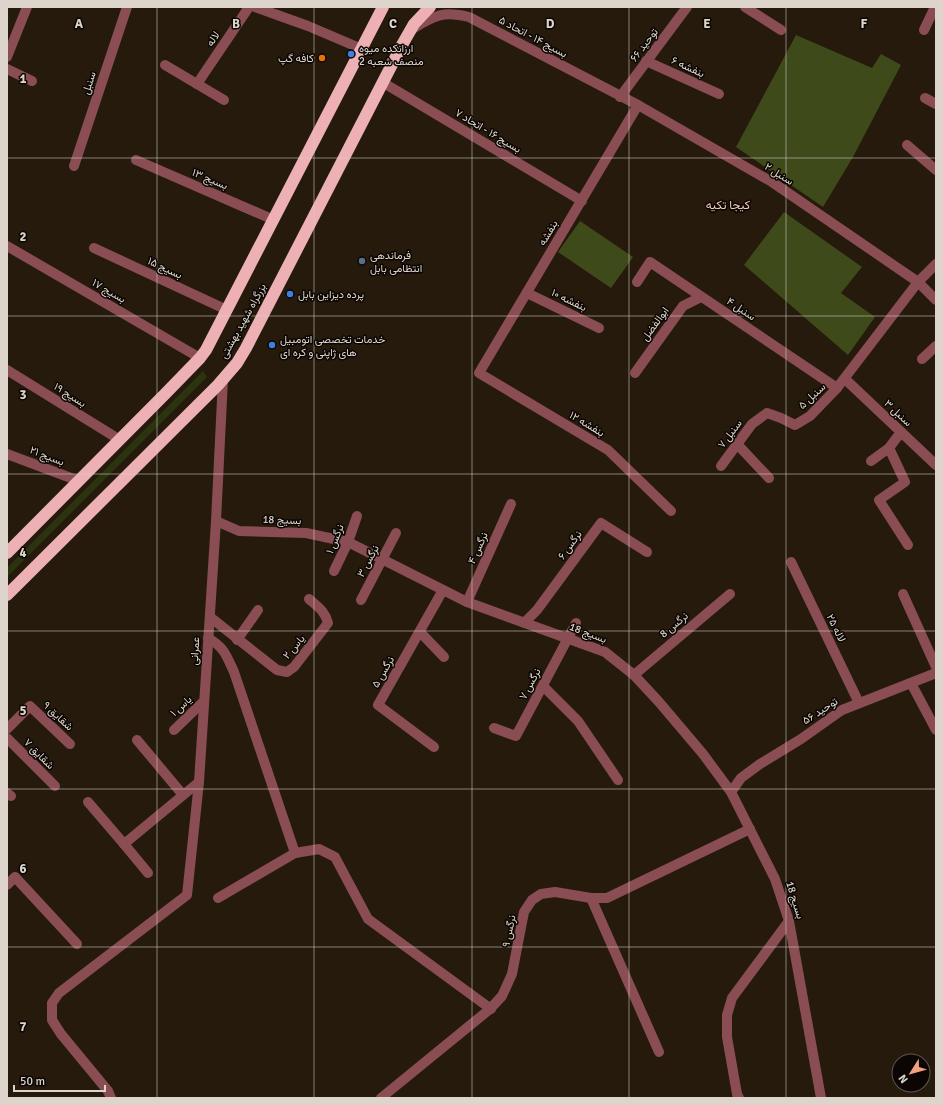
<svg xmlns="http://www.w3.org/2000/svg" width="943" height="1105" viewBox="0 0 943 1105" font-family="Signika,Vazirmatn,sans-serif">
<rect width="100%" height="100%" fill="#261a0c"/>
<polygon fill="#2b340e" points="203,371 207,377 7,577 7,568"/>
<g fill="#3f4a1a">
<polygon points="796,35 872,68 881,54 901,65 853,157 823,207 736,147"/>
<polygon points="784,212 862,267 841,293 875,317 848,355 744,265"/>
<polygon points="580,221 633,257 611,288 558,252"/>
</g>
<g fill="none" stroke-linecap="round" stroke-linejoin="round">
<g stroke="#894d53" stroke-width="10">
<polyline points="255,7 308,26 362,49"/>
<polyline points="745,7 781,30"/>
<path d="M414,28C435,15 444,11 469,17L638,105L772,182L918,282L936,300"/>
<polyline points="924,30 935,7"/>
<polyline points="7,57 27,7"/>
<polyline points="646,61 719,94"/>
<polyline points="165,65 224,100"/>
<polyline points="7,69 32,81"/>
<polyline points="382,82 582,201"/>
<polyline points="197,84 249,7"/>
<polyline points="620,97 687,7"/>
<polyline points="925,98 936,104"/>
<polyline points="638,105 479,373 608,450 671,511"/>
<polyline points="907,145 936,170"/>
<polyline points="136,160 274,220"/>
<polyline points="74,166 127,7"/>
<polyline points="7,246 200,358"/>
<polyline points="94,248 227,310"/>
<polyline points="637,282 650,262 837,388"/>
<polyline points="527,293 599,328"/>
<polyline points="922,359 936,346"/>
<polyline points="7,370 120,440"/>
<polyline points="635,373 683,306 701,297"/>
<polyline points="845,379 936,465"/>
<polyline points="737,444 769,478"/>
<polyline points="889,448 905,482 879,500 908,545"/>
<polyline points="7,454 79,481"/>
<polyline points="871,461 889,448 901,432"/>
<polyline points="721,466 752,424 767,413 781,418 795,425 810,416 837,388 918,282 936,264"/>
<polyline points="216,521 239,531 306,533 348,542 467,602 605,652 634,675 659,702 703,754 731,792 775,879 789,921 821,1098"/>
<polyline points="791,562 859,703"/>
<polyline points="334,571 348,542 357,516"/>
<polyline points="903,594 936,667"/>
<polyline points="361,600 396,533"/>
<polyline points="467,602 511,504"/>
<path d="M210,617L277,670L287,672L294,667L328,623C325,611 318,607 309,599"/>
<polyline points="524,623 537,610 601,523 647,552"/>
<polyline points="420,632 444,657"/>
<path d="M208,638C225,648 226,655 234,672L295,853"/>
<polyline points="237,640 258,610"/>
<polyline points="634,675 730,594"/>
<polyline points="911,683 936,730"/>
<polyline points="543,686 578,721 618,780"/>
<polyline points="494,728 516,736 576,623"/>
<polyline points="7,729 30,706 70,744"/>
<polyline points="174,730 204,701"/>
<polyline points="7,738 55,786"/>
<polyline points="137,740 183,795"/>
<polyline points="434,747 378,705 443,590"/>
<polyline points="731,792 741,778 760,764 801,739 842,710 936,673"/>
<polyline points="7,793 11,796"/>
<polyline points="88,802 124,844 199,782"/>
<polyline points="124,844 148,873"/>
<polyline points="7,885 15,877 77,944"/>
<polyline points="218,898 295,853 319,849 335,857 368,919 491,1009"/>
<polyline points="591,898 659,1052"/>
<polyline points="111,1098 108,1091 61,1034 52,1020 52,1003 59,993 187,895 199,782 216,521 223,379"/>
<polyline points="381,1098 490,1009 502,996 512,974 524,912 532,900 541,894 555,892 591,898 607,898 750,829"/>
<polyline points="739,1098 737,1094 727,1037 727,1015 732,998 789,921"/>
</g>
<g stroke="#edb0b4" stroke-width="12">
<polyline points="7,553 165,394 200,358 206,350 383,7"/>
<polyline points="7,595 218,385 237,363 246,348 402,45 414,24 430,7"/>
</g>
</g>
<path fill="none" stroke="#ddd5cc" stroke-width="1" stroke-opacity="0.55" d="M157,7V1098M314,7V1098M472,7V1098M629,7V1098M786,7V1098M7,158H936M7,316H936M7,474H936M7,631H936M7,789H936M7,947H936"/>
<g fill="#3f7fe0" stroke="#0b0603" stroke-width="1.5">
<circle cx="351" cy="54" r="4"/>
<circle cx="290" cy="294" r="4"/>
<circle cx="272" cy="345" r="4"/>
</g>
<circle fill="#e8710a" stroke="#0b0603" stroke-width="1.5" cx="322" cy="58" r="4"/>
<circle fill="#5c6f8a" stroke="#0b0603" stroke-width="1.5" cx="362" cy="261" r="4"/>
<g text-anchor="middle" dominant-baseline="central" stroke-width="3" stroke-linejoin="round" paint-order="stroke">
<g font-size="11" fill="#ddd5cc" stroke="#0b0603">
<text transform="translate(533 37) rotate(28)">بسیج ۱۴ - اتحاد ۵</text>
<text transform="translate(213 39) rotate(-56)">لاله</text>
<text transform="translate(644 45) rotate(-53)">توحید ۶۶</text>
<text transform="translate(688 67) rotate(25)">بنفشه ۶</text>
<text transform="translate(89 83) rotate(-72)">سنبل</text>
<text transform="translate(488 131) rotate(31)">بسیج ۱۶ - اتحاد ۷</text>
<text transform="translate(779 174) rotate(32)">سنبل ۲</text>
<text transform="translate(210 179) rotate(23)">بسیج ۱۳</text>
<text transform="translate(548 233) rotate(-59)">بنفشه</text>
<text transform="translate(165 268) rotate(25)">بسیج ۱۵</text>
<text transform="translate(109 291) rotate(30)">بسیج ۱۷</text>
<text transform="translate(569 300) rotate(26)">بنفشه ۱۰</text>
<text transform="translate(741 309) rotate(34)">سنبل ۴</text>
<text transform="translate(243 321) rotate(-61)">بزرگراه شهید بهشتی</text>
<text transform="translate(655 324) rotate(-54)">ابوالفضل</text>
<text transform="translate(70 395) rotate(32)">بسیج ۱۹</text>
<text transform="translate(812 396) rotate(-43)">سنبل ۵</text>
<text transform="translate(898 413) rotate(43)">سنبل ۳</text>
<text transform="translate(587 424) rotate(31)">بنفشه ۱۲</text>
<text transform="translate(730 434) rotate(-53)">سنبل ۷</text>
<text transform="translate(47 456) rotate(21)">بسیج ۲۱</text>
<text transform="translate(282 520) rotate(2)">بسیج 18</text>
<text transform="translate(335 539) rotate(-68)">نرگس ۱</text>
<text transform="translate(570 545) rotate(-54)">نرگس ۶</text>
<text transform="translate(478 548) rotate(-66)">نرگس ۴</text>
<text transform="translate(368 561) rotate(-62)">نرگس ۳</text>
<text transform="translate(674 625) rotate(-40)">نرگس 8</text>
<text transform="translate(836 628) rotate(64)">لاله ۲۵</text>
<text transform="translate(588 633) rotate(21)">بسیج 18</text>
<text transform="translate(294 647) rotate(-50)">یاس ۲</text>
<text transform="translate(195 651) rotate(-86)">عمرانی</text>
<text transform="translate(383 672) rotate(-60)">نرگس ۵</text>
<text transform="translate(530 684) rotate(-62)">نرگس ۷</text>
<text transform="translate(181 706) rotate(-43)">یاس ۱</text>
<text transform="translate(820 711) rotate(-33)">توحید ۵۶</text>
<text transform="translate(58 716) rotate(43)">شقایق ۹</text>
<text transform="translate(39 754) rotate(45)">شقایق ۷</text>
<text transform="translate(795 900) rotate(73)">بسیج 18</text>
<text transform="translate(509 931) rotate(-79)">نرگس ۹</text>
</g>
<g font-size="11" fill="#ddd5cc" stroke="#0b0603" text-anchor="start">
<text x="359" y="48">ارزانکده میوه<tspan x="359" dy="13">منصف شعبه 2</tspan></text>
<text x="314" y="58" text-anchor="end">کافه گپ</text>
<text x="370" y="255">فرماندهی<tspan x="370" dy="13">انتظامی بابل</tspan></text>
<text x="298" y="294">پرده دیزاین بابل</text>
<text x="280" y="339">خدمات تخصصی اتومبیل<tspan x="280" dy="13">های ژاپنی و کره ای</tspan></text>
</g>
<g font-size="12" fill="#faccb7" stroke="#0b0603">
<text x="728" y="205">کیجا تکیه</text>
</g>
</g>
<g font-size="13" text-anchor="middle" font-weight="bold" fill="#ddd5cc" stroke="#0b0603" stroke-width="3" stroke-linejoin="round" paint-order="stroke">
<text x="79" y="28">A</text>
<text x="236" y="28">B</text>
<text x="393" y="28">C</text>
<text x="550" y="28">D</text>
<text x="707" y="28">E</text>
<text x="864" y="28">F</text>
<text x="23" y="83">1</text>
<text x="23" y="241">2</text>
<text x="23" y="399">3</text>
<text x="23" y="557">4</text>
<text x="23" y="715">5</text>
<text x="23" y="873">6</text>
<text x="23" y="1031">7</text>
</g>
<rect width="943" height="1105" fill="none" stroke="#ddd5cc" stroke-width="16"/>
<g transform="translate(911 1073) rotate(233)"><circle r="19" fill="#0b0603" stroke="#5f5953"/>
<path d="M0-3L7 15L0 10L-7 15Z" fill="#f1a17c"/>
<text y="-6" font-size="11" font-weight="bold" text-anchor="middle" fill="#ddd5cc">N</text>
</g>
<path d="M14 1085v6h91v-6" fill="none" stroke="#ddd5cc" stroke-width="2"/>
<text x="20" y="1085" font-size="12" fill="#ddd5cc" stroke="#0b0603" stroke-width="3" paint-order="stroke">50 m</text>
</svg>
